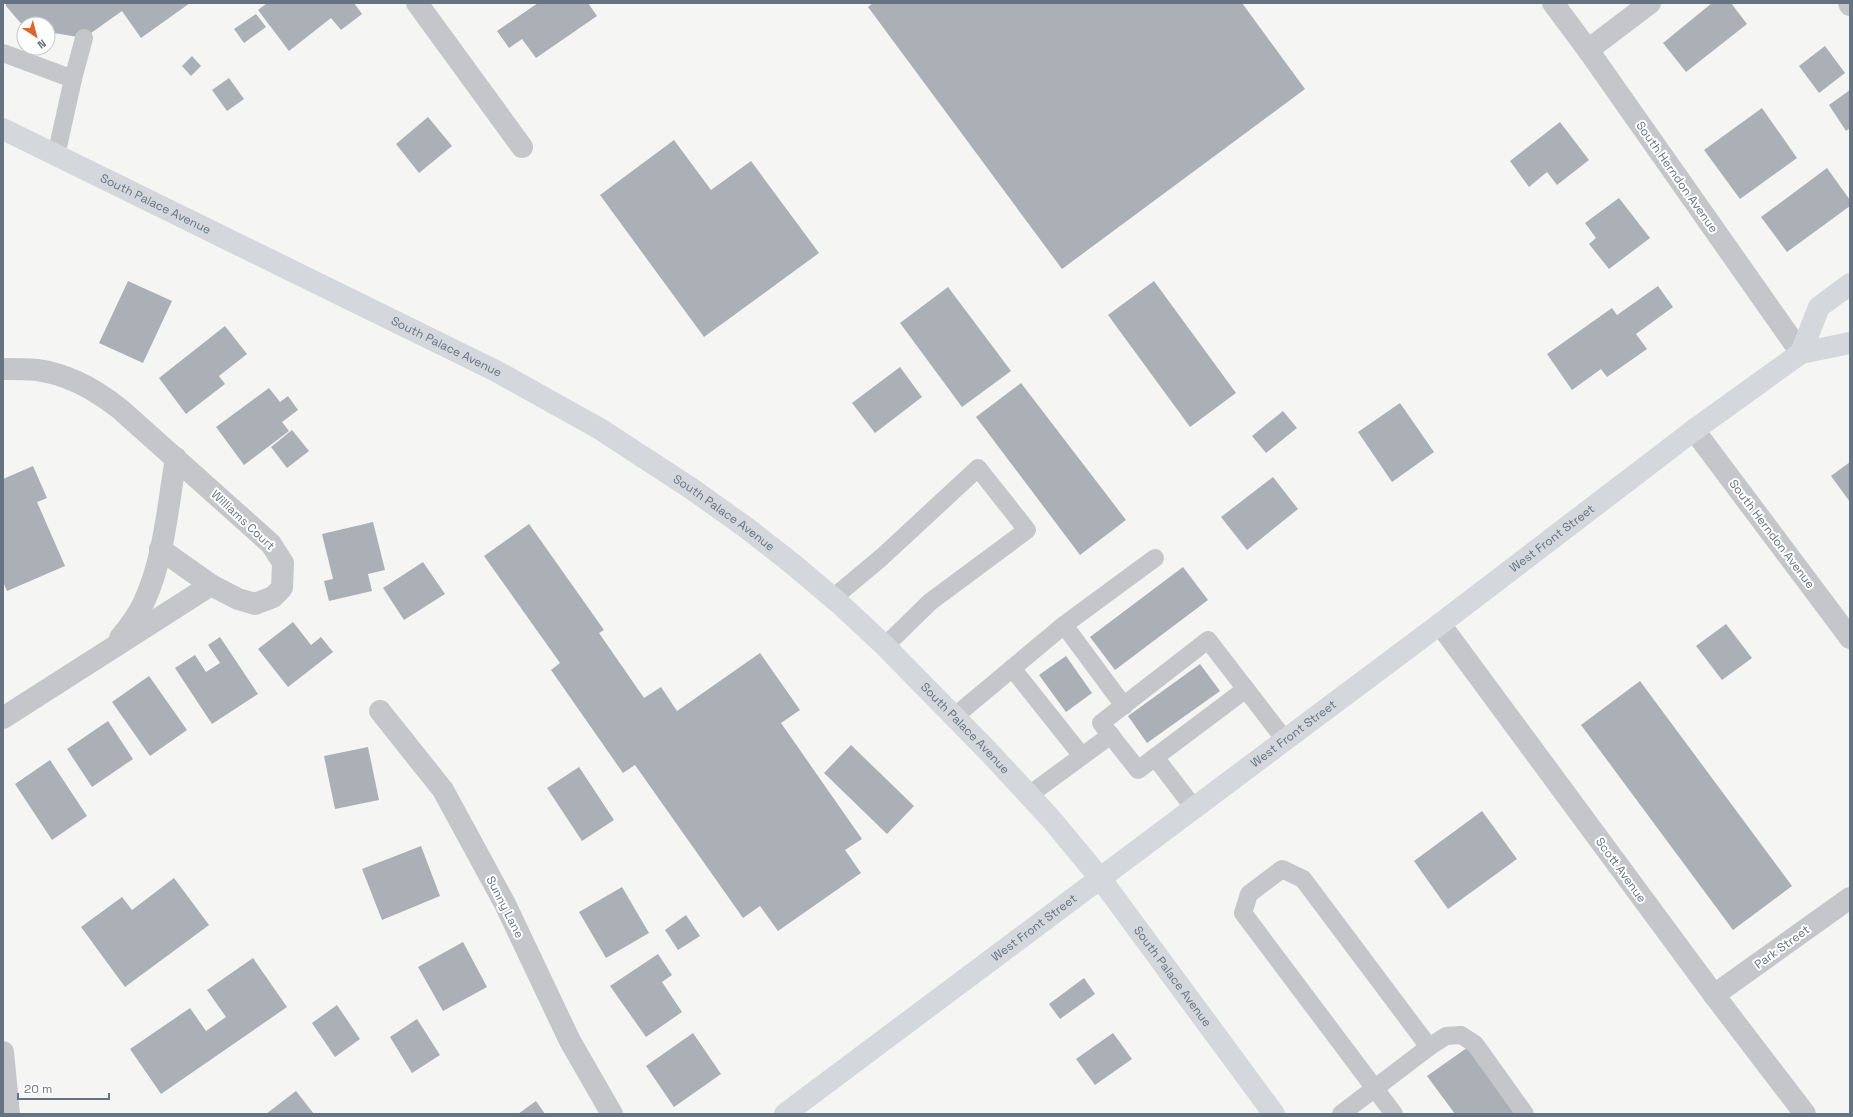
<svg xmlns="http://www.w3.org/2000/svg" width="1853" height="1117" viewBox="0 0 1853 1117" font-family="'Space Grotesk',sans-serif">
<rect width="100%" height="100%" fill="#f5f6f3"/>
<g fill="#aab0b6">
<polygon points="6,3 190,3 141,38 122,11 84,38 48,32 48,24 24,24 24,27 6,6"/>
<polygon points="267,3 354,3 362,14 341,30 331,18 289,51 258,10"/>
<polygon points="538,3 588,3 597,16 536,58 522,39 509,48 497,31"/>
<polygon points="873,3 1242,3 1305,89 1062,269 868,7"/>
<polygon points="1712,3 1731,3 1747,24 1686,72 1663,43"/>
<polygon points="256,14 266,27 244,43 234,29"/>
<polygon points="1825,46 1845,73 1819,93 1799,66"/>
<polygon points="192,56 201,66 191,76 182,66"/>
<polygon points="229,78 244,99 227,111 212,90"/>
<polygon points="1850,90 1850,128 1846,131 1829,105"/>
<polygon points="1762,108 1797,158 1740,199 1704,150"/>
<polygon points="428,117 452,146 419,173 396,144"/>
<polygon points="1560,122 1589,160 1557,185 1547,172 1529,187 1510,161"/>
<polygon points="674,140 711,190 751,161 819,253 704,337 600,195"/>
<polygon points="1827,168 1850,200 1850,206 1787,252 1761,217"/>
<polygon points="1619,198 1650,238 1609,269 1589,244 1596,238 1585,223"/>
<polygon points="128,281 172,301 143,363 99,343"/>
<polygon points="1154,281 1236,393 1190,427 1108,315"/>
<polygon points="1658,286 1673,307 1636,334 1647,349 1607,377 1601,369 1572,390 1547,354 1612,308 1617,315"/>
<polygon points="948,287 1011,371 962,407 900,323"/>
<polygon points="225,326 247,354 219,376 225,384 186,414 159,378"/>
<polygon points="900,367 922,397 875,433 852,403"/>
<polygon points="1021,383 1126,520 1080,555 976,417"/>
<polygon points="269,388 280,402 288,396 298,410 282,422 289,431 244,465 216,427"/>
<polygon points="1400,403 1434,452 1392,482 1358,432"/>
<polygon points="1283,411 1297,428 1266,453 1252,436"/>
<polygon points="292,430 309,451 287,468 271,447"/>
<polygon points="1850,462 1850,502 1831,476"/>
<polygon points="33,466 47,498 37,502 65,566 7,591 3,582 3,479"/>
<polygon points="1273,477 1298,509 1247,550 1221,517"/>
<polygon points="373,522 385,570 368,574 372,591 329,601 324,581 333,579 322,534"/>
<polygon points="529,524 604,630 599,633 644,698 661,687 677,711 760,653 800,710 781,723 862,839 845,850 861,873 778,931 760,906 743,918 635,765 623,773 551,670 560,663 484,556"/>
<polygon points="423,562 445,594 404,620 383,588"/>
<polygon points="1183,567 1208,600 1115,670 1090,637"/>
<polygon points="293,622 311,645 321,637 333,652 288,687 258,649"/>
<polygon points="1726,624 1752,658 1722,680 1696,646"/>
<polygon points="220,637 258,694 212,724 175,668 195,655 206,672 220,663 208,645"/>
<polygon points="1066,656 1092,693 1066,712 1039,675"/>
<polygon points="1200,664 1220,691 1147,743 1128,716"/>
<polygon points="149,676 187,730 150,756 112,702"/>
<polygon points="1640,681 1792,886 1733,930 1581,725"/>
<polygon points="108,721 133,759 92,787 67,749"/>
<polygon points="851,745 914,806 887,834 824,773"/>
<polygon points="368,747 379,800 335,809 324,756"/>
<polygon points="50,760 87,816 52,840 15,784"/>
<polygon points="579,767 614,820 582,841 547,788"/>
<polygon points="1482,811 1517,859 1448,909 1414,861"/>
<polygon points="421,846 440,896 382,920 362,869"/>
<polygon points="174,878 209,925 125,987 81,927 122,897 132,910"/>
<polygon points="622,887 649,933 606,958 579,912"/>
<polygon points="686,915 700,936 678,950 665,930"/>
<polygon points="463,942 487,987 443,1011 418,967"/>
<polygon points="658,954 672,975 662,982 682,1012 646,1037 610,986"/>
<polygon points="253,958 287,1007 161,1094 130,1049 190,1008 206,1031 226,1017 207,990"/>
<polygon points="1084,978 1095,994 1060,1019 1049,1004"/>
<polygon points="337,1005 360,1039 335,1057 312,1023"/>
<polygon points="417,1019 440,1055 412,1073 390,1037"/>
<polygon points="693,1033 721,1074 674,1107 646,1066"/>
<polygon points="1113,1033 1132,1059 1095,1085 1076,1059"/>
<polygon points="1471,1045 1521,1114 1455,1114 1427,1076"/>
<polygon points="296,1091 314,1114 266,1114"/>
<polygon points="536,1101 545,1114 518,1114"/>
</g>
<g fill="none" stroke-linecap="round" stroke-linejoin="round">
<g stroke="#c4c6ca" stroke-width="18">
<polyline points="3,53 73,79"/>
<polyline points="56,156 73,79 84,38"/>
<polyline points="833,598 882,557 978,468 1027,530 930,602 885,646"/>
<polyline points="1012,668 1082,756"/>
<polyline points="1246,689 1138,770 1101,723 1208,640 1285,740"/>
<polyline points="1124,706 1064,625 1155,558"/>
<polyline points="955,716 1064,625"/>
<polyline points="1155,757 1194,808"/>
<polyline points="1029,795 1111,735"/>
<polyline points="1341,1114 1429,1047 1446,1036 1461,1035 1475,1044 1525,1114"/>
<polyline points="1394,1114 1243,913 1249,894 1282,869 1303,879 1429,1047"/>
</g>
<g stroke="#c4c6ca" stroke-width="22">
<polyline points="417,3 522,147"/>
<polyline points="1553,3 1588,50 1801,353"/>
<polyline points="1849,3 1850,5"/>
<polyline points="1588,50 1650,3"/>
<path d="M3,369C14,369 26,369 37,370C68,374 96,390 120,409L271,544L283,563L282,588L273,597L255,604L238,599L211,585L160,549"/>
<polyline points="1694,430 1850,638"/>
<polyline points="1440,624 1714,995 1805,1114"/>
<path d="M120,638C129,627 138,615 144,602C164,559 168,505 176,458"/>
<polyline points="380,711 443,790 505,904 570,1041 612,1114"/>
<polyline points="3,718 211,585"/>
<polyline points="1714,995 1850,898"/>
<polyline points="3,1052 9,1114"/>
</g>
<path stroke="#d4d8dc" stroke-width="22" id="s1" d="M3,129L496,371L600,429L692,489L748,529L794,565L840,604L885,646L987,750L1051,819L1100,878L1274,1114"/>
<g stroke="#d4d8dc" stroke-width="22">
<polyline points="1801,353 1819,307 1850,284"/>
<path id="s2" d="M785,1114L1440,624L1694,430L1801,353L1850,343"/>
</g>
</g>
<g text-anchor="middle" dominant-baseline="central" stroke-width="4" stroke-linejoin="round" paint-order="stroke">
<g font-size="12" fill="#667382" stroke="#fff">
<text transform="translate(1677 177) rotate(55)">South Herndon Avenue</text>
<text stroke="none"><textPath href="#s1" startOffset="170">South Palace Avenue</textPath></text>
<text stroke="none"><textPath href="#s1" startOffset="494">South Palace Avenue</textPath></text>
<text stroke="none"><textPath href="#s1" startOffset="818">South Palace Avenue</textPath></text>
<text transform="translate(243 520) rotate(43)">Williams Court</text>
<text transform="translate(1772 534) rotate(53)">South Herndon Avenue</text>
<text stroke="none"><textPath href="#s2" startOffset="959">West Front Street</textPath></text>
<text stroke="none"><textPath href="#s1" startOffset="1142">South Palace Avenue</textPath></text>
<text stroke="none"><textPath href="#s2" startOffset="635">West Front Street</textPath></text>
<text transform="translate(1621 870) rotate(54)">Scott Avenue</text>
<text transform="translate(505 907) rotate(63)">Sunny Lane</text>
<text stroke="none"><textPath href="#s2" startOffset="311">West Front Street</textPath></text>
<text transform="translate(1782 947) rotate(-36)">Park Street</text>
<text stroke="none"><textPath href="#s1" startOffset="1466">South Palace Avenue</textPath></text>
</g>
</g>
<rect width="1853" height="1117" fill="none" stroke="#667382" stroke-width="8"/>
<g transform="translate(36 36) rotate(144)"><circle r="19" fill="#ffffff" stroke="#c2c7cd"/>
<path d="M0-3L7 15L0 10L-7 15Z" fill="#da682e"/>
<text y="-6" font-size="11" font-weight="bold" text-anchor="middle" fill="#667382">N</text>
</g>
<path d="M18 1093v6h91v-6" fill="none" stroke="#667382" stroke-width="2"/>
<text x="24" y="1093" font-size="12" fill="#667382" stroke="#ffffff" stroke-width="3" paint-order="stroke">20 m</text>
</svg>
